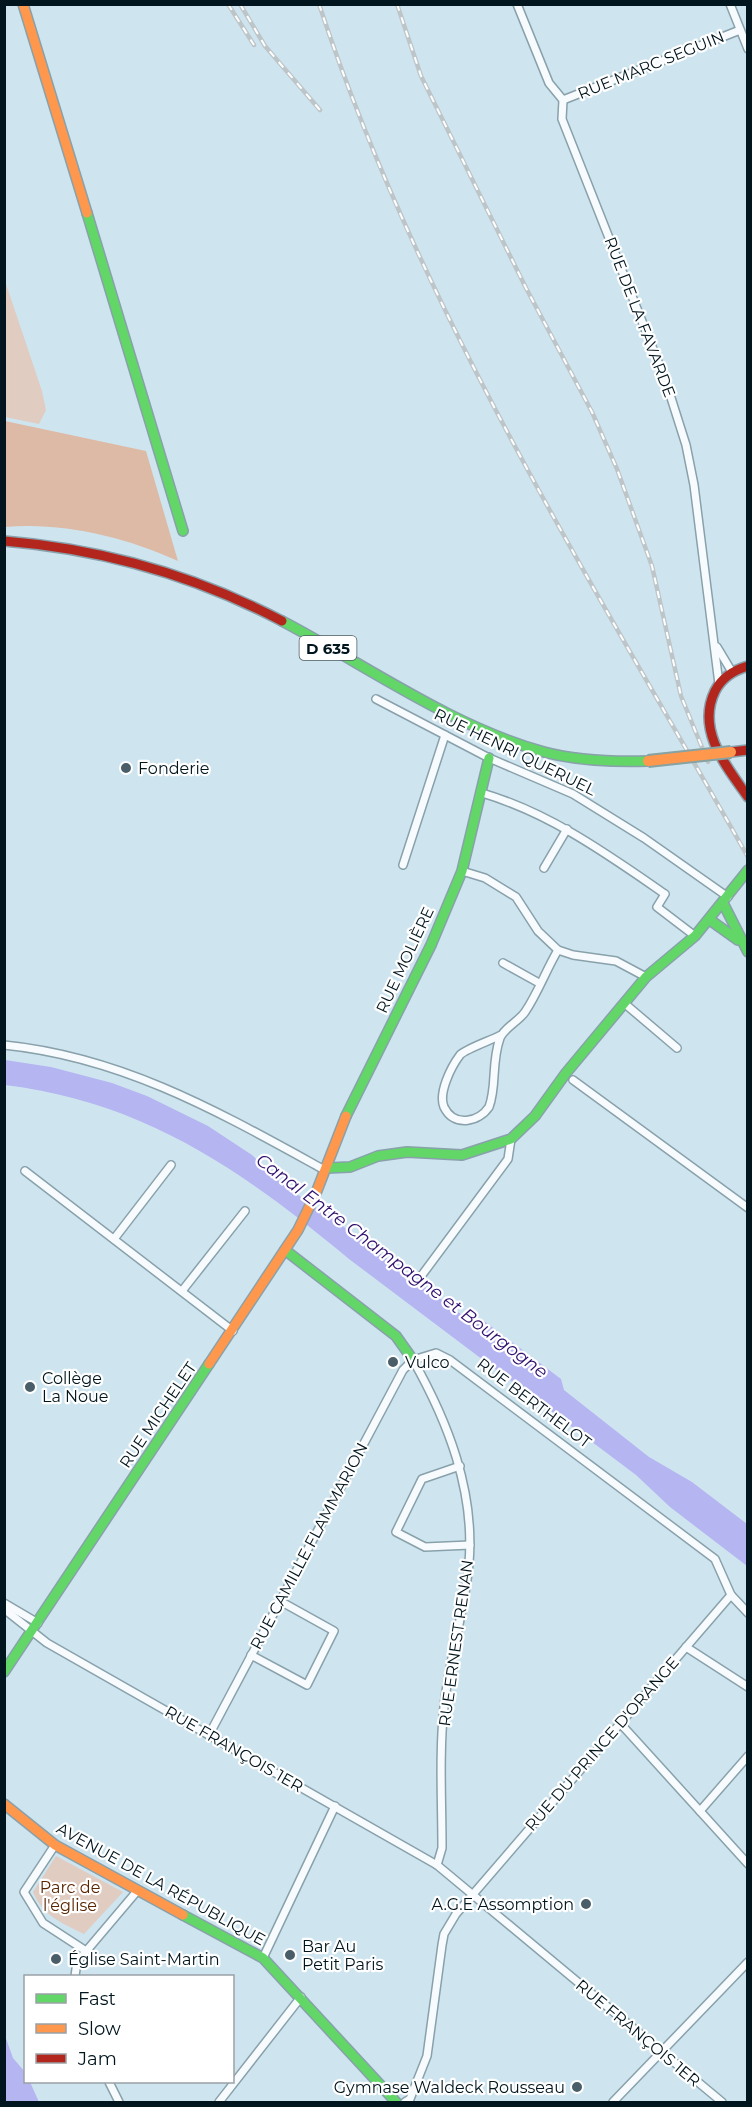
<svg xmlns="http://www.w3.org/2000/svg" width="752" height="2107" viewBox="0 0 752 2107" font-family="Montserrat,sans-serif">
<rect width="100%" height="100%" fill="#cee5f0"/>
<g fill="#e0ccc1">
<polygon points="5,281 42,391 46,410 39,424 5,417"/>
<path d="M56,1856L123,1892L84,1934C62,1923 43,1916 33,1892Z"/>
</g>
<path fill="#ddbaa5" d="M5,421L146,451L178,561C125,537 63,522 5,527Z"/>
<g fill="#b5b5f1">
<path d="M5,1060L51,1067L112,1083L147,1096L208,1126L252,1155L281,1183L361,1239L470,1321H484L561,1379L564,1390L649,1457L692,1482L747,1524V1566L670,1507L636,1475L349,1259C243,1171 145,1102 5,1085Z"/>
<polygon points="4,2033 13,2058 25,2072 26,2082 30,2082 39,2102 5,2102"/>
</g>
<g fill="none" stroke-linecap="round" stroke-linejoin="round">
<defs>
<g id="street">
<polyline points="517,4 549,83 563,100 562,119 666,382 686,445 694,485 719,684"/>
<polyline points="730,4 748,49"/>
<polyline points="563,100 740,30"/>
<polyline points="717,647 732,672"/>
<polyline points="376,699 489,758 573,794 644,838 728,897"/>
<path d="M482,793C550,813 607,854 665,894L657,907L695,936"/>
<polyline points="403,865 445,735"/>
<polyline points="544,868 567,829"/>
<polyline points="462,871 485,878 516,897 538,931 558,950 573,955 616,961 646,977"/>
<polyline points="503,963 539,983"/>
<polyline points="624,1003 677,1048"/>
<path d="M501,1035C492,1040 465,1049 460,1055C451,1067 438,1093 444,1107C454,1128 479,1122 489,1107C497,1086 491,1063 500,1038C504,1028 519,1021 525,1012C538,993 546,970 558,950"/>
<path d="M4,1045C123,1057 219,1112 321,1168H327"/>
<polyline points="573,1080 748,1208"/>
<polyline points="25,1171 233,1331"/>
<polyline points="114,1239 171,1165"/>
<polyline points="422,1275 508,1159 511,1139"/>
<polyline points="182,1291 245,1211"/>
<path d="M413,1360C448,1422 475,1491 469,1563C465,1611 449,1658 444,1707C439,1753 442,1801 442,1848L437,1865"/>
<polyline points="460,1466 422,1479 396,1532 425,1547 470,1545"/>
<polyline points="4,1603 38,1623"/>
<polyline points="4,1609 47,1643 437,1865 722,2102"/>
<polyline points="686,1647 748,1687"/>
<polyline points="251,1655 307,1685 334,1631 280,1601"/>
<polyline points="620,1723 748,1864"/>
<polyline points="209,1735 403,1370 413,1360 436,1353 450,1360 715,1559 731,1595 748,1613"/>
<polyline points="700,1811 748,1756"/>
<polyline points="55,1845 24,1892 43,1923 86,1951"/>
<polyline points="263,1958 335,1806"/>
<polyline points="75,1976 77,1962 138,1890"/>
<polyline points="109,2082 119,2102"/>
<polyline points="219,2102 301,1997"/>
<polyline points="405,2102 410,2099 427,2056 442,1945 444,1934 456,1914 731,1595"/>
<polyline points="613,2102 748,1962"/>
</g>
<g id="fast">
<polyline points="87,213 183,531"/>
<path d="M282,621C366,665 452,727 544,752C578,761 613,762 648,761"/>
<polyline points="723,903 748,952"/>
<polyline points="710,920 738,940"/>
<polyline points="346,1116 431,945 462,871 489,758"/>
<polyline points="327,1168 350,1167 378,1156 407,1152 462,1155 511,1139 535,1116 566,1073 646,977 695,936 748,870"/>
<polyline points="285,1250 396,1336 413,1360"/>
<polyline points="4,1672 209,1364"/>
<polyline points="183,1915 263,1958 396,2102"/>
</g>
<g id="slow">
<polyline points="23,4 87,213"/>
<polyline points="209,1364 298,1230 316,1193 346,1116"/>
<polyline points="4,1804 55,1845 183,1915"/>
</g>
<g id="jam">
<path d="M4,541C103,549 194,575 282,621"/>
<path d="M748,666C734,670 722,677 715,691C696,730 726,766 748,797"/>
<polyline points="731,752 748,750"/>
</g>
</defs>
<use href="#street" stroke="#88a1ab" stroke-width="10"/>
<use href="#fast" stroke="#88a1ab" stroke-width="12"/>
<use href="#slow" stroke="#88a1ab" stroke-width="12"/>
<use href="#jam" stroke="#88a1ab" stroke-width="12"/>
<use href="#street" stroke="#f8fbfd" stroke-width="7"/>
<use href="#fast" stroke="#63d668" stroke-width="9"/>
<use href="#slow" stroke="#ff974d" stroke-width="9"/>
<use href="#jam" stroke="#b3261e" stroke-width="9"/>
<defs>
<g id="rail">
<polyline points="228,4 254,45"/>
<polyline points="240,4 265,46 320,110"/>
<path d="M319,4C419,309 591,580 748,857"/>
<polyline points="397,4 421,76 526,288 592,412 617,469 652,566 681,696 708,762"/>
</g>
</defs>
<use href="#rail" stroke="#bec5c8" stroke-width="4.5"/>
<use href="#rail" stroke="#fff" stroke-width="2" stroke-dasharray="7" stroke-linecap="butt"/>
<defs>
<polyline id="slow-bridge" points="648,761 731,752"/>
</defs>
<use href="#slow-bridge" stroke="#86a2a3" stroke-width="14" stroke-linecap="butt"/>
<use href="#slow-bridge" stroke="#ff974d" stroke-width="10"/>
</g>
<g fill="#495e68" stroke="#fff" stroke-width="2">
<circle cx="126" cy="768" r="6"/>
<circle cx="393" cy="1362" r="6"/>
<circle cx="30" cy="1387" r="6"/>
<circle cx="586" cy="1904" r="6"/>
<circle cx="290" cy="1955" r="6"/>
<circle cx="56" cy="1959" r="6"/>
<circle cx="577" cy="2087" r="6"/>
</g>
<g text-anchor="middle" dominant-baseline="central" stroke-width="4.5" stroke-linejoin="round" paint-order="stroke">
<rect fill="#fff" stroke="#4d5b62" stroke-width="1.5" x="299.5" y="636" width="57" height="24" rx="4.5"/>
<g font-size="15" font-weight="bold" fill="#01151e">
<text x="328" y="648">D 635</text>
</g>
<g font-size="16" fill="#01151e" stroke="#fff">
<text transform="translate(651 65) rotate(-22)">RUE MARC SEGUIN</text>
<text transform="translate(640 317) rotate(69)">RUE DE LA FAVARDE</text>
<text transform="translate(515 752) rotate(26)">RUE HENRI QUERUEL</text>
<text transform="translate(405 960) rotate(-65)">RUE MOLIÈRE</text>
<text transform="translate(534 1403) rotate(37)">RUE BERTHELOT</text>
<text transform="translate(158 1415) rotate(-56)">RUE MICHELET</text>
<text transform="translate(309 1546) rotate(-62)">RUE CAMILLE FLAMMARION</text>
<text transform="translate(456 1643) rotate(-82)">RUE ERNEST RENAN</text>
<text transform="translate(602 1744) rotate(-49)">RUE DU PRINCE D'ORANGE</text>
<text transform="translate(234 1749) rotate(30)">RUE FRANÇOIS 1ER</text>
<text transform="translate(161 1884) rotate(29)">AVENUE DE LA RÉPUBLIQUE</text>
<text transform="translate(638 2033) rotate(40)">RUE FRANÇOIS 1ER</text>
</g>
<g font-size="16" fill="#01151e" stroke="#fff" text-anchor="start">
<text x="138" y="768">Fonderie</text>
<text x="405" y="1362">Vulco</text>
<text x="42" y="1378">Collège<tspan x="42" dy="18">La Noue</tspan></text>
<text x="574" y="1904" text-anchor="end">A.G.E Assomption</text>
<text x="302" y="1946">Bar Au<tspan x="302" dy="18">Petit Paris</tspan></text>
<text x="68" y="1959">Église Saint-Martin</text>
<text x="565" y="2087" text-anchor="end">Gymnase Waldeck Rousseau</text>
</g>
<g font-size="16" fill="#592501" stroke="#fff">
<text x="70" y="1887">Parc de<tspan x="70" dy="18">l'église</tspan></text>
</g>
<g font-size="18" font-style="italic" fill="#30106f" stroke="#fff">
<text transform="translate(402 1266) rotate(37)">Canal Entre Champagne et Bourgogne</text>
</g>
</g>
<rect width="752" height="2107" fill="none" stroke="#01151e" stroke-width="12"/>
<rect x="24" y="1975" width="210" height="108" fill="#ffffff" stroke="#99a1a5" stroke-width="1.5"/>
<rect x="36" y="1994" width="30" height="9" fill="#63d668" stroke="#99a1a5" stroke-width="1.5"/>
<text x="78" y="2005" font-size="18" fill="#01151e">Fast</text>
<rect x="36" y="2024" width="30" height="9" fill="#ff974d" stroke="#99a1a5" stroke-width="1.5"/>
<text x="78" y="2035" font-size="18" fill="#01151e">Slow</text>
<rect x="36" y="2054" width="30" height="9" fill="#b3261e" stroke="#99a1a5" stroke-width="1.5"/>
<text x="78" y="2065" font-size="18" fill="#01151e">Jam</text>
</svg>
